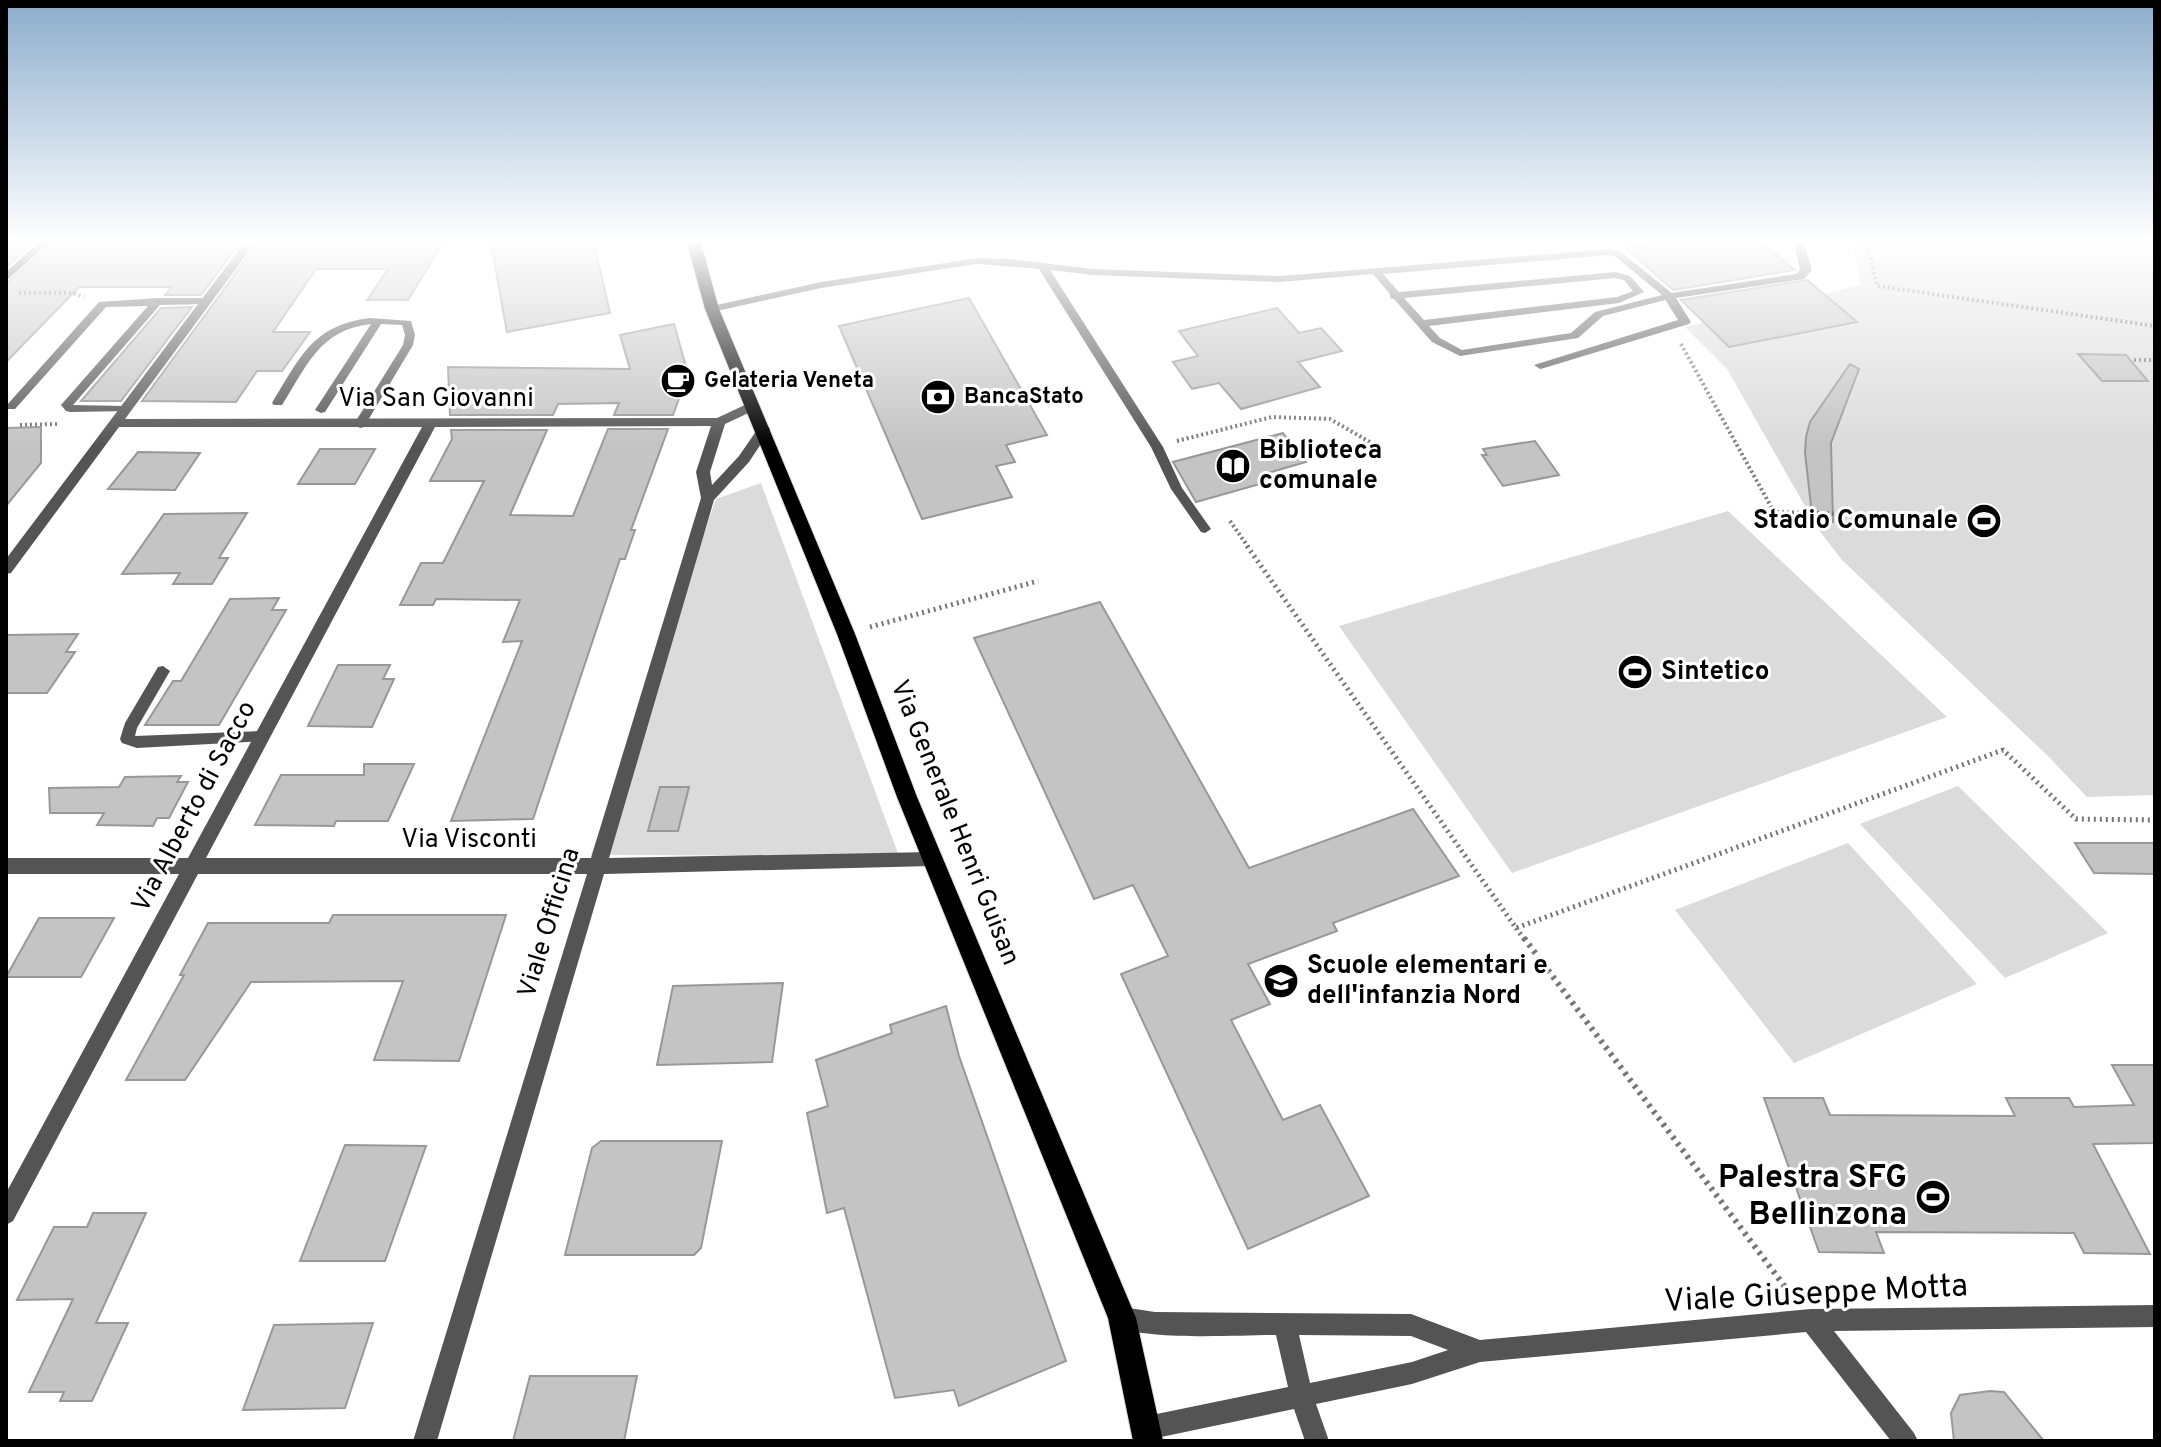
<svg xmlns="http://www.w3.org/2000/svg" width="2161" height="1447" viewBox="0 0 2161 1447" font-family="Overpass,sans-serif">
<rect width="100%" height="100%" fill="#fff"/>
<g fill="#dbdbdb">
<polygon points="1852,243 2155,243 2155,795 2087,797 2048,756 1842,560 1818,529 1727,369 1685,327 1861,285"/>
<polygon points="761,483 899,856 591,855 716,499"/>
<polygon points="1728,511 1947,717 1512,873 1339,626"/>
<polygon points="1958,786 2108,933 2005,978 1860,824"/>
<polygon points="1848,843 1977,984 1794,1063 1675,910"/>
</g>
<g fill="#c4c4c4" stroke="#989898" stroke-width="2">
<polygon points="6,243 33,243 6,268"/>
<polygon points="52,243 240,243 201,295 165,295 172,287 79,287 6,362 6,284"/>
<polygon points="258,243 443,243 408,300 367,300 388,269 316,269 273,332 310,332 282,371 257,371 236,402 142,401"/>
<polygon points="491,243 594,243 610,313 507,332"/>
<polygon points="1656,243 1763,243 1795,270 1673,290 1626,248"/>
<polygon points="1807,280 1857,322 1729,347 1681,300"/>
<polygon points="969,298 1047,435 1006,445 1015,462 996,466 1012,497 922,519 839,326"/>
<polygon points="192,307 121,401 81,401 161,308"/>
<polygon points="1277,308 1299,333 1321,328 1342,351 1298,362 1320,387 1241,409 1219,383 1192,389 1173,362 1198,356 1179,331"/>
<polygon points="674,324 688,374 673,415 614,415 619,403 558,404 553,415 450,415 448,367 630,369 620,335"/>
<polygon points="2078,354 2126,355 2148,381 2102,381"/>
<polygon points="1850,364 1859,369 1831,443 1833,522 1813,523 1805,453 1806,437 1810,422"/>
<polygon points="41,427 41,463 6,506 6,428"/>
<polygon points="608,429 668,429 631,530 635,530 625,559 620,559 533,819 451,821 522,641 503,642 520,600 436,599 433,605 400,605 421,563 443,563 484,481 430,481 452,439 451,430 547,430 510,515 573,516"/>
<polygon points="1283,433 1306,462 1261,475 1267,482 1196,502 1173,462"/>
<polygon points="1535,441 1559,475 1503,486 1482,455 1487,455 1483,449"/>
<polygon points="320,449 375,449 355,484 298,484"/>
<polygon points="138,452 200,453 175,490 108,489"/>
<polygon points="247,513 219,558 228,558 212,584 173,584 180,573 122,574 164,514"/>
<polygon points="279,598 272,610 286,610 219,725 145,725 173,681 181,681 230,599"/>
<polygon points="1100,602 1249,868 1413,809 1459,876 1333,923 1337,931 1248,964 1270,1004 1231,1020 1283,1120 1320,1105 1369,1196 1248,1249 1121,974 1168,956 1133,885 1094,899 974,638"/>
<polygon points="78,634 66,652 75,652 47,693 6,693 6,635"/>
<polygon points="338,665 390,665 383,679 394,679 372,727 308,726"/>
<polygon points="364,764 414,764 388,821 336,821 334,826 255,825 281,775 364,775"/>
<polygon points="181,776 177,782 188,782 169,818 157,818 153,826 97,825 104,813 50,813 49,788 119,787 125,777"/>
<polygon points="660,787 689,787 678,831 648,831"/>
<polygon points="2075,843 2155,843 2155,874 2094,873"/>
<polygon points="333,915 506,915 459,1061 374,1060 403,981 251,982 185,1080 126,1080 184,975 180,975 208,923 329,923"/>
<polygon points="39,918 114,918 81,977 6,977"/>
<polygon points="783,983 772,1062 657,1065 673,986"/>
<polygon points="946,1006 959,1056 1066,1361 959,1406 954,1390 895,1398 844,1208 827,1213 807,1113 828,1106 816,1060 892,1033 890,1025"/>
<polygon points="2112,1065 2155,1065 2155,1143 2093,1144 2150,1254 2084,1253 2074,1233 1876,1232 1884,1253 1819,1252 1764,1098 1823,1098 1830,1115 2015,1116 2006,1098 2069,1098 2074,1107 2134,1105"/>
<polygon points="601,1141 722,1141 701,1248 694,1255 565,1255 592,1148"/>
<polygon points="345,1145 426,1146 385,1261 300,1261"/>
<polygon points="93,1213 146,1213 96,1323 128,1323 92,1401 60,1401 64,1392 29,1392 73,1299 17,1300 54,1227 87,1227"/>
<polygon points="373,1323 345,1408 243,1410 274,1325"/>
<polygon points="530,1376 637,1376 624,1441 513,1441"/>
<polygon points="1990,1391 2004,1392 2044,1441 1954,1441 1951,1413 1960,1395"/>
</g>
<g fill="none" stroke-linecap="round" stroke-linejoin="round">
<defs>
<polygon id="primary" points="687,243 701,243 719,309 855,634 917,797 1136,1318 1163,1441 1133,1441 1108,1318 897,797 837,634 705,309"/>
</defs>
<use href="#primary" stroke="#dbdbdb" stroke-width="2"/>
<g stroke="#767676" stroke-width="4" stroke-dasharray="2 3" stroke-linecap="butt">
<polyline points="1867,243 1877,286 2155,326"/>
<polyline points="19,293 73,293 84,297"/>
<polyline points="1681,344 1774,512 1853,514"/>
<polyline points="2134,360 2155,360"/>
<polyline points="20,425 58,424"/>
<polyline points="1177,441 1272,417 1330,419 1370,442"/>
<polyline points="1230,521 1249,548"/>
</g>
<g stroke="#767676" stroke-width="5" stroke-dasharray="2 4" stroke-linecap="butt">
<polyline points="1247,546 1516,928 2003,750 2076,819 2155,820"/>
<polyline points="870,627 1038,581"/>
<polyline points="1516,928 1525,940"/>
</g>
<polyline stroke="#767676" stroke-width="6" stroke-dasharray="3 5" stroke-linecap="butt" points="1524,938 1791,1295"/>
<g fill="#545454" fill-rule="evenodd">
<path d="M1610,249L1622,253L1673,294V298L1603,316L1578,338L1460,356L1432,342L1394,299L1390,298V294L1373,274L1280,282L1093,275L1050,270L1163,447L1182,488L1211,529L1205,533L1201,532L1171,489L1151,447L1039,269L978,264L973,261L978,258L1009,259L1093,269L1280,276ZM1609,255L1616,257L1662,295L1595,312L1571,333L1462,350L1440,338L1429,326L1619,303L1644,292L1630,276L1615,272L1399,292L1383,274ZM1615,278L1624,280L1633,291L1617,297L1424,320L1404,298Z"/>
<polygon points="158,298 207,298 212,301 207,304 160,305 73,405 125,406 131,409 129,411 70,412 66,411 61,405 148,306 106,307 15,409 7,409 7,405 99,302"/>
<path d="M370,318L411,321L415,335L413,345L364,427L360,428L354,424L403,345L405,335L402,325L381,324L325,412L321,413L315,410L371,324C319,330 307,366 282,405H274L272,403C300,358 312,325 370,318Z"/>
<polygon points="163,666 170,671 137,728 135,736 262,731 267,733 269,737 267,741 137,748 122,743 120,739 125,723 158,667"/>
</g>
<g fill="#545454" fill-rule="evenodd">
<path d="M244,243H255L125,419L717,418L749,403H757V409L725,424L710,472L712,485L739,456L759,427H769L770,430L749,462L714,500L609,858L932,852L938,854L941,859L938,864L932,866L604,874L437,1441H413L587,874H198L13,1221L6,1225V1193L179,874H6V858H188L422,427H119L11,573L6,574V559ZM711,426L696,472L701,498L591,858H206L435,427Z"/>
<polygon points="1794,243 1804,243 1812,270 1804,279 1676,298 1691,322 1689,324 1544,368 1540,369 1534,365 1678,320 1663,296 1665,294 1796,274 1800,270"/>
<polygon points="978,258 984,261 982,263 821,288 712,312 706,309 712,306 821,282"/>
<path d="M2155,1305V1327L1834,1331L1914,1433L1918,1441H1891L1806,1332L1480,1362L1412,1384L1316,1404L1329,1441H1305L1294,1409L1147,1440L1139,1436L1135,1428L1139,1420L1147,1416L1288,1387L1276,1335C1234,1335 1151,1341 1114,1326L1111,1318L1114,1310L1122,1307L1155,1312L1411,1314L1480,1340L1811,1309ZM1299,1335L1411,1336L1448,1350L1412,1362L1310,1383Z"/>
</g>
<polygon fill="#212121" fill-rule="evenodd" points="38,243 49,243 6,281 6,272"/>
<use href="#primary" fill="#000" fill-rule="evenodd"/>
</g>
<linearGradient id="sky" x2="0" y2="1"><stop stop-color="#8cadcc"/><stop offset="0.54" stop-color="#fff"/><stop offset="1" stop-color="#fff" stop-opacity="0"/></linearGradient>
<rect width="2161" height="446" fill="url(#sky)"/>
<defs>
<symbol id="cafe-disc" viewBox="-11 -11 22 22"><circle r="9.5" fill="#000" stroke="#fff"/><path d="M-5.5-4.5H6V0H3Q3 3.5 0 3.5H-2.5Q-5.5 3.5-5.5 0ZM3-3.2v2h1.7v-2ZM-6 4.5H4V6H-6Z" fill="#fff"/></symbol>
<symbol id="bank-disc" viewBox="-11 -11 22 22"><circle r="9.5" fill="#000" stroke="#fff"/><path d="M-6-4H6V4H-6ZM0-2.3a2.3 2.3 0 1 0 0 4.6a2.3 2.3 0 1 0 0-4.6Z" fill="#fff"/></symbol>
<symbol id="library-disc" viewBox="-11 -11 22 22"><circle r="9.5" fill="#000" stroke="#fff"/><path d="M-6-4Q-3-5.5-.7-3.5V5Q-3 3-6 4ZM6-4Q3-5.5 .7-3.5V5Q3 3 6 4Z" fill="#fff"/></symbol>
<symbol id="stadium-disc" viewBox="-11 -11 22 22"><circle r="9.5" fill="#000" stroke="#fff"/><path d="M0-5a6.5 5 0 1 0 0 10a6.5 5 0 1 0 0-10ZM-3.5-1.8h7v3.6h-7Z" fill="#fff"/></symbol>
<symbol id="school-disc" viewBox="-11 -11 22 22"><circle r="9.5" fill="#000" stroke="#fff"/><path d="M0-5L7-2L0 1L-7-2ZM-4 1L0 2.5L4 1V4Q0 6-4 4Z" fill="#fff"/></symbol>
</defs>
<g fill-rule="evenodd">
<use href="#cafe-disc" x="658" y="361" width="40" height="40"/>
<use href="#bank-disc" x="918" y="377" width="40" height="40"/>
<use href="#library-disc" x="1213" y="446" width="40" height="40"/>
<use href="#stadium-disc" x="1964" y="501" width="40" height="40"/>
<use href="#stadium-disc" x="1615" y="652" width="40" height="40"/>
<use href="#school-disc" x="1261" y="961" width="40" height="40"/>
<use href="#stadium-disc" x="1913" y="1177" width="40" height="40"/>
</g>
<g text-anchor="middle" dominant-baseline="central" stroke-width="6" stroke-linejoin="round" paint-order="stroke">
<g font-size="22" font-weight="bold" fill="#000" stroke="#fff" text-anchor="start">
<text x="704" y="381">Gelateria Veneta</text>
<text x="964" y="397">BancaStato</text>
</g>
<g font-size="26" fill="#000" stroke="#fff">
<text x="436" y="399">Via San Giovanni</text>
<text transform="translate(195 807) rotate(-62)">Via Alberto di Sacco</text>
<text transform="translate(954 823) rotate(68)">Via Generale Henri Guisan</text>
<text x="469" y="840">Via Visconti</text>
<text transform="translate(550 923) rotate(-73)">Viale Officina</text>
</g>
<g font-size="26" font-weight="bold" fill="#000" stroke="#fff" text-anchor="start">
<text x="1259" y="451">Biblioteca<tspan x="1259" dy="30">comunale</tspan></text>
<text x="1958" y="521" text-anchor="end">Stadio Comunale</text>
<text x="1661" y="672">Sintetico</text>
<text x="1307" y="966">Scuole elementari e<tspan x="1307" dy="30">dell'infanzia Nord</tspan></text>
</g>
<g font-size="32" font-weight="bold" fill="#000" stroke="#fff" text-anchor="end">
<text x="1907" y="1179">Palestra SFG<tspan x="1907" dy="37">Bellinzona</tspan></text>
</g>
<g font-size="32" fill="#000" stroke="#fff">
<text transform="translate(1816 1295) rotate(-3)">Viale Giuseppe Motta</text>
</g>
</g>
<rect width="2161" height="1447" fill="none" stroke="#000000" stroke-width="16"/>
</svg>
